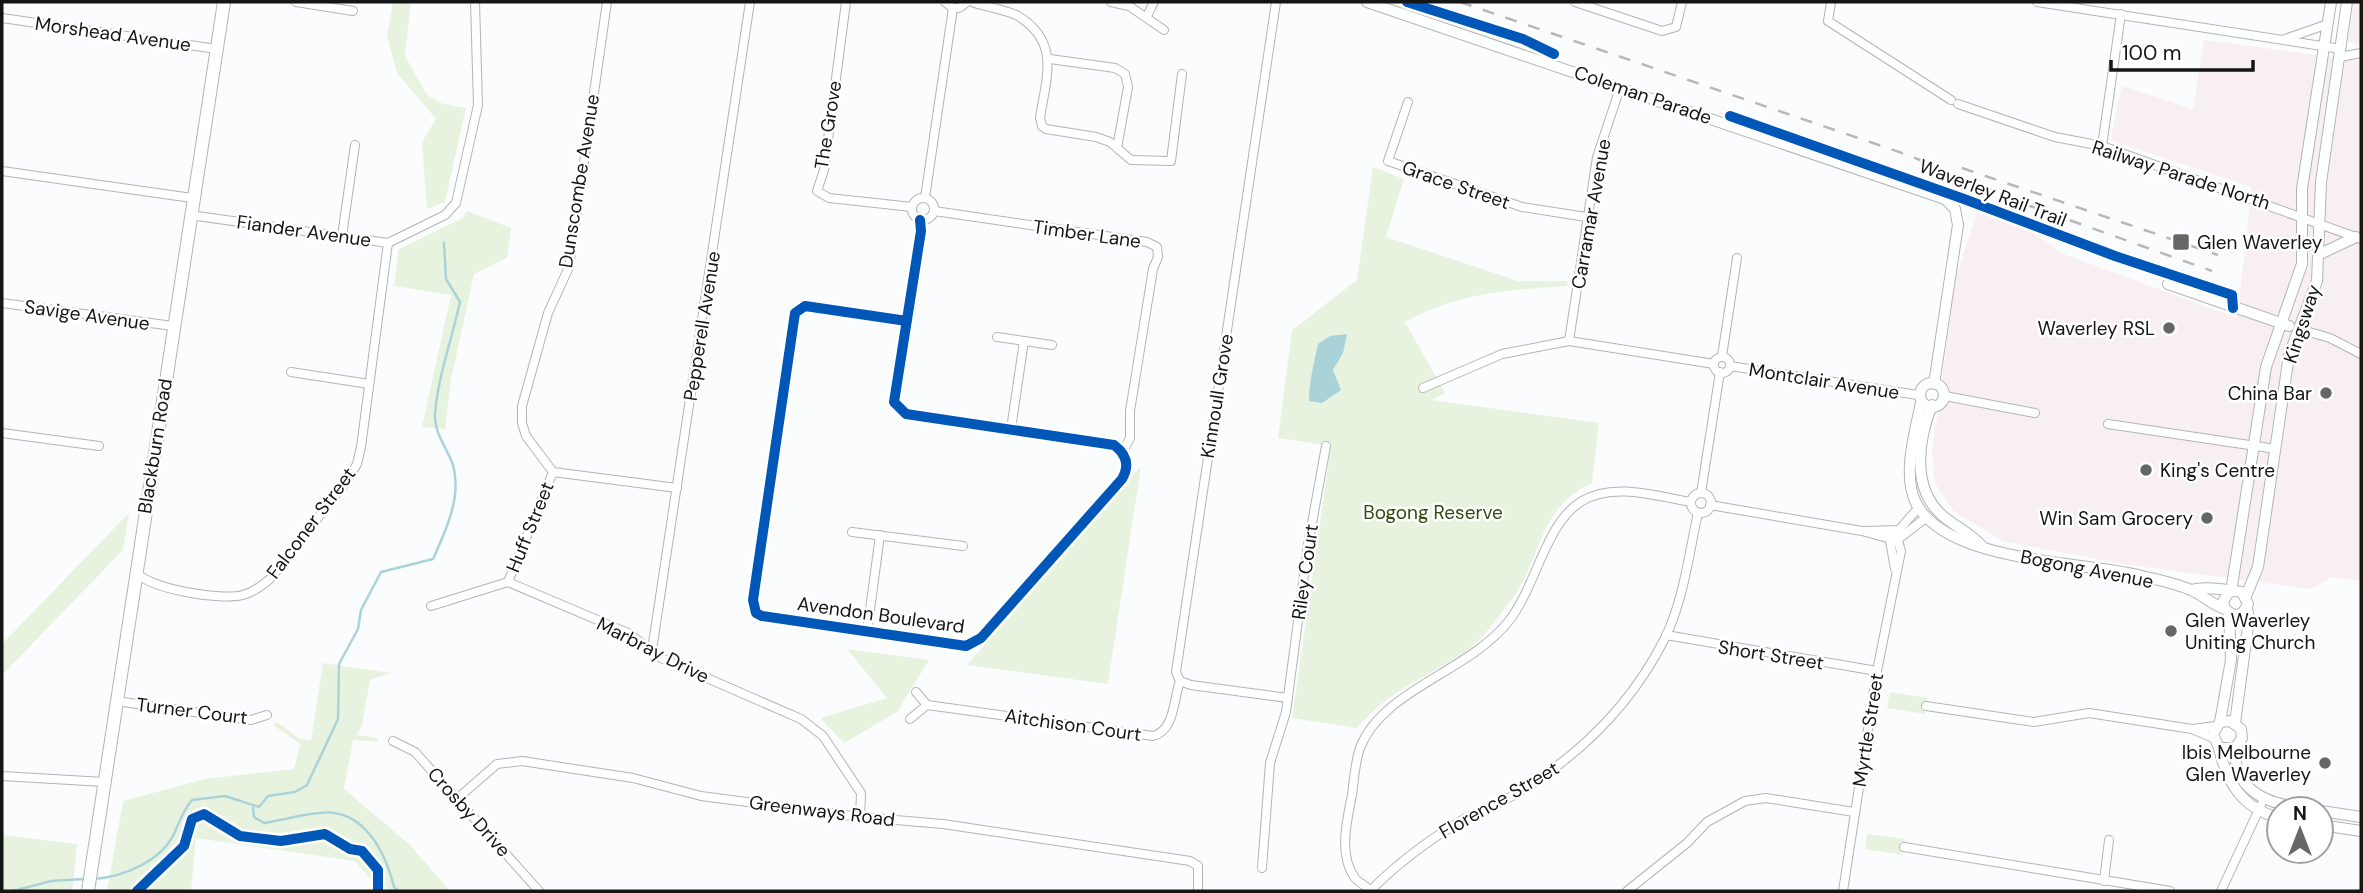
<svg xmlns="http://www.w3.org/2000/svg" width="2363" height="893" viewBox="0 0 2363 893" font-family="'DM Sans',sans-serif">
<rect width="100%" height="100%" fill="#fbfcfd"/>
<g fill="#f8eff3">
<polygon points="2351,2 2361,2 2361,45 2346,41"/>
<polygon points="2204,40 2361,61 2361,581 2332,577 2311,589 2122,564 2003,541 1954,512 1935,483 1932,453 1956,277 1982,198 2064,254 2237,318 2252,187 2110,140 2122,86 2193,109"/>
</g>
<g fill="#e8f3df">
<polygon points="393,2 411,2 405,56 427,95 440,103 466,108 445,202 427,209 422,142 436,119 397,73 387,36"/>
<path d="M1373,167L1404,179L1386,237L1518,281H1568L1567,286C1508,290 1458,293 1405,322L1445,393L1432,400L1599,423L1592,483C1535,509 1543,563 1506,607C1495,621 1481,641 1466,651C1426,678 1389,690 1357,728L1292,718L1331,446L1278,438L1292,330L1357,280Z"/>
<polygon points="467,211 511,228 507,258 474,274 451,380 445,429 422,427 451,295 394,286 399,249 463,218"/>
<polygon points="1141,466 1108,684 967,665"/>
<polygon points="129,513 123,550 2,675 2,644"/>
<polygon points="847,649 929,660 897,712 844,743 820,718 887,698"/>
<polygon points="323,663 391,673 370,680 362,725 357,735 377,738 378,742 353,740 344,789 410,845 450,891 370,891 372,881 355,861 196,838 191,891 107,891 123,801 205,779 294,769 300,744 273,725 277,722 300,739 311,740"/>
<polygon points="1890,692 1927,698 1925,714 1887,708"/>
<polygon points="1867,834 1905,839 1903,855 1865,849"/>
<polygon points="2,835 77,844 72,891 2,891"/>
</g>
<path fill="#aad2d9" d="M1347,334L1343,353L1333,370L1341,390L1322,403L1309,401C1309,382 1314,363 1318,344L1330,336Z"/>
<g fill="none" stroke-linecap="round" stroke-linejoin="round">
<g stroke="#aad2d9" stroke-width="2.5">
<path d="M253,808L254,817L264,823C282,820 300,815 319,813C363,807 385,851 394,887L399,891"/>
<path d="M94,879C123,877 161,861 174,834C180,821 182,812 192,800L225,796L259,807L268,796L295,792L307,785L338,719L339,664L358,629L361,610L381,572L433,559C446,530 462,497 453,465C447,447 434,434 435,414C438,376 452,339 460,302L446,279L444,243"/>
<polyline points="13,891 51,881 84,879"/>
</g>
<defs>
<g id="minor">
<polyline points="296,2 353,11"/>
<polyline points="607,2 569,267 548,313 522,406 522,423 526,436 553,472 677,488"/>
<polyline points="846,2 824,170 817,191 829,198 912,207"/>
<polyline points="945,2 953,8 959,8 967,2"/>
<path d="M972,2C985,7 1008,10 1018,16C1061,42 1046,78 1040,118L1042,126L1046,129L1096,137L1110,142L1131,160L1171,161L1182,74"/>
<polyline points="1111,2 1129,6 1164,30"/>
<polyline points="1276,2 1176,672 1180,681 1191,685 1288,698"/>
<polyline points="1575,2 1662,31 1676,27 1682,2"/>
<polyline points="1831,2 1828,21 1951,100"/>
<polyline points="2037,2 2341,49"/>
<polyline points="1147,16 1154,2"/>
<polyline points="2,18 217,49"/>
<polyline points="2285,39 2328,24"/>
<polyline points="2340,57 2361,53"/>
<polyline points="1050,59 1115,68 1125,74 1128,87 1117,148"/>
<polyline points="1408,102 1388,161 1522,207 1586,217"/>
<polyline points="1958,104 2055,137 2102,146 2361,239"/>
<polyline points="2102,146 2121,14"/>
<polyline points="2,171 192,198"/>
<circle cx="923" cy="209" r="11"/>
<polyline points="925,198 953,8"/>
<polyline points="934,211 1147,242 1157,247 1158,257 1153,269 1130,411 1130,438 1123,451"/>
<polyline points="190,215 388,243 445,215 456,203 478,105 475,2"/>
<polyline points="342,236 355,145"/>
<polyline points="2,303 173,326"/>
<path d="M907,321L805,306L795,313L753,600L756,613L762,616L966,646L981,638L1122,479C1130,465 1126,454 1114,445L906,414L894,402L921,231L920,220"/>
<polyline points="2299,329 2330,338 2361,354"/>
<polyline points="997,337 1052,345"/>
<polyline points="1569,341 1597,157 1620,88"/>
<polyline points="1722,356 1737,258"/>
<circle cx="1722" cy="365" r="8"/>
<polyline points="1730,366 1918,395"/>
<polyline points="291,372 369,384"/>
<polyline points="1423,388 1502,354 1569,341 1714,364"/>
<polyline points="1945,396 2035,413"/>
<polyline points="2108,424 2276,449"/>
<polyline points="1011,429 1024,341"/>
<polyline points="2,433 99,446"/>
<polyline points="1701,493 1720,372"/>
<circle cx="1701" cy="503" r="10"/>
<polyline points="1710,505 1862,531 1891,539 1901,537 1927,517"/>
<polyline points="1865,531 1899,530 1919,507"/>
<polyline points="852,532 963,546"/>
<polyline points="1889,535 1895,569"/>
<path d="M137,573C151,589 221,601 243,595C254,592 262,586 271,578L348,479L357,464L361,447L388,243"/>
<polyline points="508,582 553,472"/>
<polyline points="431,606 508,582 628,633 661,658 801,719 823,736 861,793 860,817"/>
<polyline points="867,632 880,535"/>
<polyline points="1666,635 1877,671"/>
<polyline points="652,650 750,2"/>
<polyline points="116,701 251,720 267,715"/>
<path d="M927,705L1153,736C1175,730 1173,701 1180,681"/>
<polyline points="1926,706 2034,722 2089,713 2192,729 2216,726"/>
<polyline points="910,719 927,705 916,692"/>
<polyline points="2192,729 2213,738"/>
<polyline points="393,741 415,752 539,891"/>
<polyline points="2,776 104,782"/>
<polyline points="458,798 497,764 522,761 633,778 701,796 860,817 943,824 1190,861 1198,866 1198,891"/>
<polyline points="1904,847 2170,891"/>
<polyline points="1262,868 1270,763 1286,712 1308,545 1326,446"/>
<polyline points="2104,881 2109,840"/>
<path d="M1371,890C1399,862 1430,839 1464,819C1480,811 1497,805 1512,796C1577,758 1632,705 1666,636C1684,598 1689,553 1698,513"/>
<path d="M1370,891C1367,886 1359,883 1355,878C1338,855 1347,820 1352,795C1354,780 1355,762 1360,748C1382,690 1468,672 1508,622C1536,588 1545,523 1582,501C1614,482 1656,496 1691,502"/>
<polyline points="1627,891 1687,843 1707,822 1745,801 1766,798 1854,812"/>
<polyline points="1843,891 1877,671 1901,551 1895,531"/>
<polyline points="2221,891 2261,805"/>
</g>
<g id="tertiary">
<polyline points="1367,2 1945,199 1955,209 1958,225 1934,384"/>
<polyline points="2320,254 2356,237"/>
<polyline points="2168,284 2289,326"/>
<circle cx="1932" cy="395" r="12"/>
<path d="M1921,403C1915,432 1902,475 1916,503C1947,563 2082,561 2142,576C2158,580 2179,584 2193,591C2205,597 2213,605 2225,609"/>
<path d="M1932,405C1918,440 1911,489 1943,516C1956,527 1970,533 1982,546"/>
<path d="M2192,590C2203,586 2230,590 2242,592L2248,604L2242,614L2233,615L2225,609L2223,602L2228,593"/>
<polyline points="2231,592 2266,367 2302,264 2302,189 2331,2"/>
<polyline points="2246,596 2258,567 2289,355 2317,281 2321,182 2347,2"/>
<polyline points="2220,722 2230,721 2241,729 2242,738 2235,748 2219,748 2213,734 2220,722 2231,660 2229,614"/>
<polyline points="2235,723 2249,619 2247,608"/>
<path d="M2219,748C2227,783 2242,808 2279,818"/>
<path d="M2235,748C2236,756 2235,764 2238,771C2249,799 2280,805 2306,809"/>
<polyline points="2321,811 2361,817"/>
<polyline points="2321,825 2361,831"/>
</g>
<polyline id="primary" points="88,891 224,2"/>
</defs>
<use href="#minor" stroke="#b4b4b6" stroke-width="10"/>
<use href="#tertiary" stroke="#b4b4b6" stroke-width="12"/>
<use href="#primary" stroke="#b4b4b6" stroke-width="14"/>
<use href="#minor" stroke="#feffff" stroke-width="8"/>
<use href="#tertiary" stroke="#feffff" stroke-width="10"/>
<use href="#primary" stroke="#feffff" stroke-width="12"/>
<g stroke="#b7b8b8" stroke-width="2.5" stroke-dasharray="12 12" stroke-linecap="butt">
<polyline points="1460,2 1908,155 2030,206 2212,271"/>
<polyline points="1962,168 2218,255"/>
</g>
<defs>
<g id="cycleway">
<polyline points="1407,2 1523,39 1554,54"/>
<polyline points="1730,116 1964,199 2115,256 2232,295 2233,308"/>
<path d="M907,321L805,306L795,313L753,600L756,613L762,616L966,646L981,638L1122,479C1130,465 1126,454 1114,445L906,414L894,402L921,231L920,220"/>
<polyline points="137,891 184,846 192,819 204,814 240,836 281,841 325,834 350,849 362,851 378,870 378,891"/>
</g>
</defs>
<use href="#cycleway" stroke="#fff" stroke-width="15"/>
<use href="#cycleway" stroke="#0057b8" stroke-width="10"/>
</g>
<g fill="#656666" stroke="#fff" stroke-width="2.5">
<rect x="2172" y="233" width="18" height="18" rx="3.5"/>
<circle cx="2169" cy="328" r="7"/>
<circle cx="2326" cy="393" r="7"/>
<circle cx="2146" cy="470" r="7"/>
<circle cx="2207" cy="518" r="7"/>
<circle cx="2171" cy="631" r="7"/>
<circle cx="2325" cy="763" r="7"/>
</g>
<g text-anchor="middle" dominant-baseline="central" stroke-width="5" stroke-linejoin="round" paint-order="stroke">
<g font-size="19" fill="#141515" stroke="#fff">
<text transform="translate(113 34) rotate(8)">Morshead Avenue</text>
<text transform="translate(1643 95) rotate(19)">Coleman Parade</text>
<text transform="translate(828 125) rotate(-81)">The Grove</text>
<text transform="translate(2181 175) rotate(18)">Railway Parade North</text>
<text transform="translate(579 181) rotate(-81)">Dunscombe Avenue</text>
<text transform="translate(1456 185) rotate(19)">Grace Street</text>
<text transform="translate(1993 193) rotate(21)">Waverley Rail Trail</text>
<text transform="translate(1591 214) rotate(-80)">Carramar Avenue</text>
<text transform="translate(304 231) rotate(8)">Fiander Avenue</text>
<text transform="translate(1087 234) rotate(8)">Timber Lane</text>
<text transform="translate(87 315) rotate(8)">Savige Avenue</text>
<text transform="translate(2302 324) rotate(-72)">Kingsway</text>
<text transform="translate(702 326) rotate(-81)">Pepperell Avenue</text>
<text transform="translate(1824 381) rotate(9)">Montclair Avenue</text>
<text transform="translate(1217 396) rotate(-81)">Kinnoull Grove</text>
<text transform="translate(155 446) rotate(-81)">Blackburn Road</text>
<text transform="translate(311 523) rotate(-53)">Falconer Street</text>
<text transform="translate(530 527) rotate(-68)">Huff Street</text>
<text transform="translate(2087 569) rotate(11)">Bogong Avenue</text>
<text transform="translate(1305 572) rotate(-82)">Riley Court</text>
<text transform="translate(881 615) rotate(8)">Avendon Boulevard</text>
<text transform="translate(653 650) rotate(27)">Marbray Drive</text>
<text transform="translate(1771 655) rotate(9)">Short Street</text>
<text transform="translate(192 711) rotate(7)">Turner Court</text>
<text transform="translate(1073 725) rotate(8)">Aitchison Court</text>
<text transform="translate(1868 730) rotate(-81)">Myrtle Street</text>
<text transform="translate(1499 800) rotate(-30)">Florence Street</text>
<text transform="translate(822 811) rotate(7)">Greenways Road</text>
<text transform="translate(469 812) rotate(48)">Crosby Drive</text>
</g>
<g font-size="19" fill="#141515" stroke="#fff" text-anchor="end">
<text x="2197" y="242" text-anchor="start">Glen Waverley</text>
<text x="2155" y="328">Waverley RSL</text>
<text x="2312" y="393">China Bar</text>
<text x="2160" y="470" text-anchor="start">King's Centre</text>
<text x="2193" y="518">Win Sam Grocery</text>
<text x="2185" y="620" text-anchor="start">Glen Waverley<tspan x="2185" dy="22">Uniting Church</tspan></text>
<text x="2311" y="752">Ibis Melbourne<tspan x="2311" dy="22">Glen Waverley</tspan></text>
</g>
<g font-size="19" fill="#324a0f" stroke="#fff">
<text x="1433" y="512">Bogong Reserve</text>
</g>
</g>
<rect width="2363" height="893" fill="none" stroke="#141515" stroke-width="7"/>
<g transform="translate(2300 830)"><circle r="33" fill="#ffffff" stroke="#a1a1a1" stroke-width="2"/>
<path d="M0-5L12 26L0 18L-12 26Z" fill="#656666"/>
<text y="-10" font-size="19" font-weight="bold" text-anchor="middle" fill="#141515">N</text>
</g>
<path d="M2111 60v10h142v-10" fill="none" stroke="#141515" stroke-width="3.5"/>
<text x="2122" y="60" font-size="21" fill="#141515" stroke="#ffffff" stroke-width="5" paint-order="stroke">100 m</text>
</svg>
